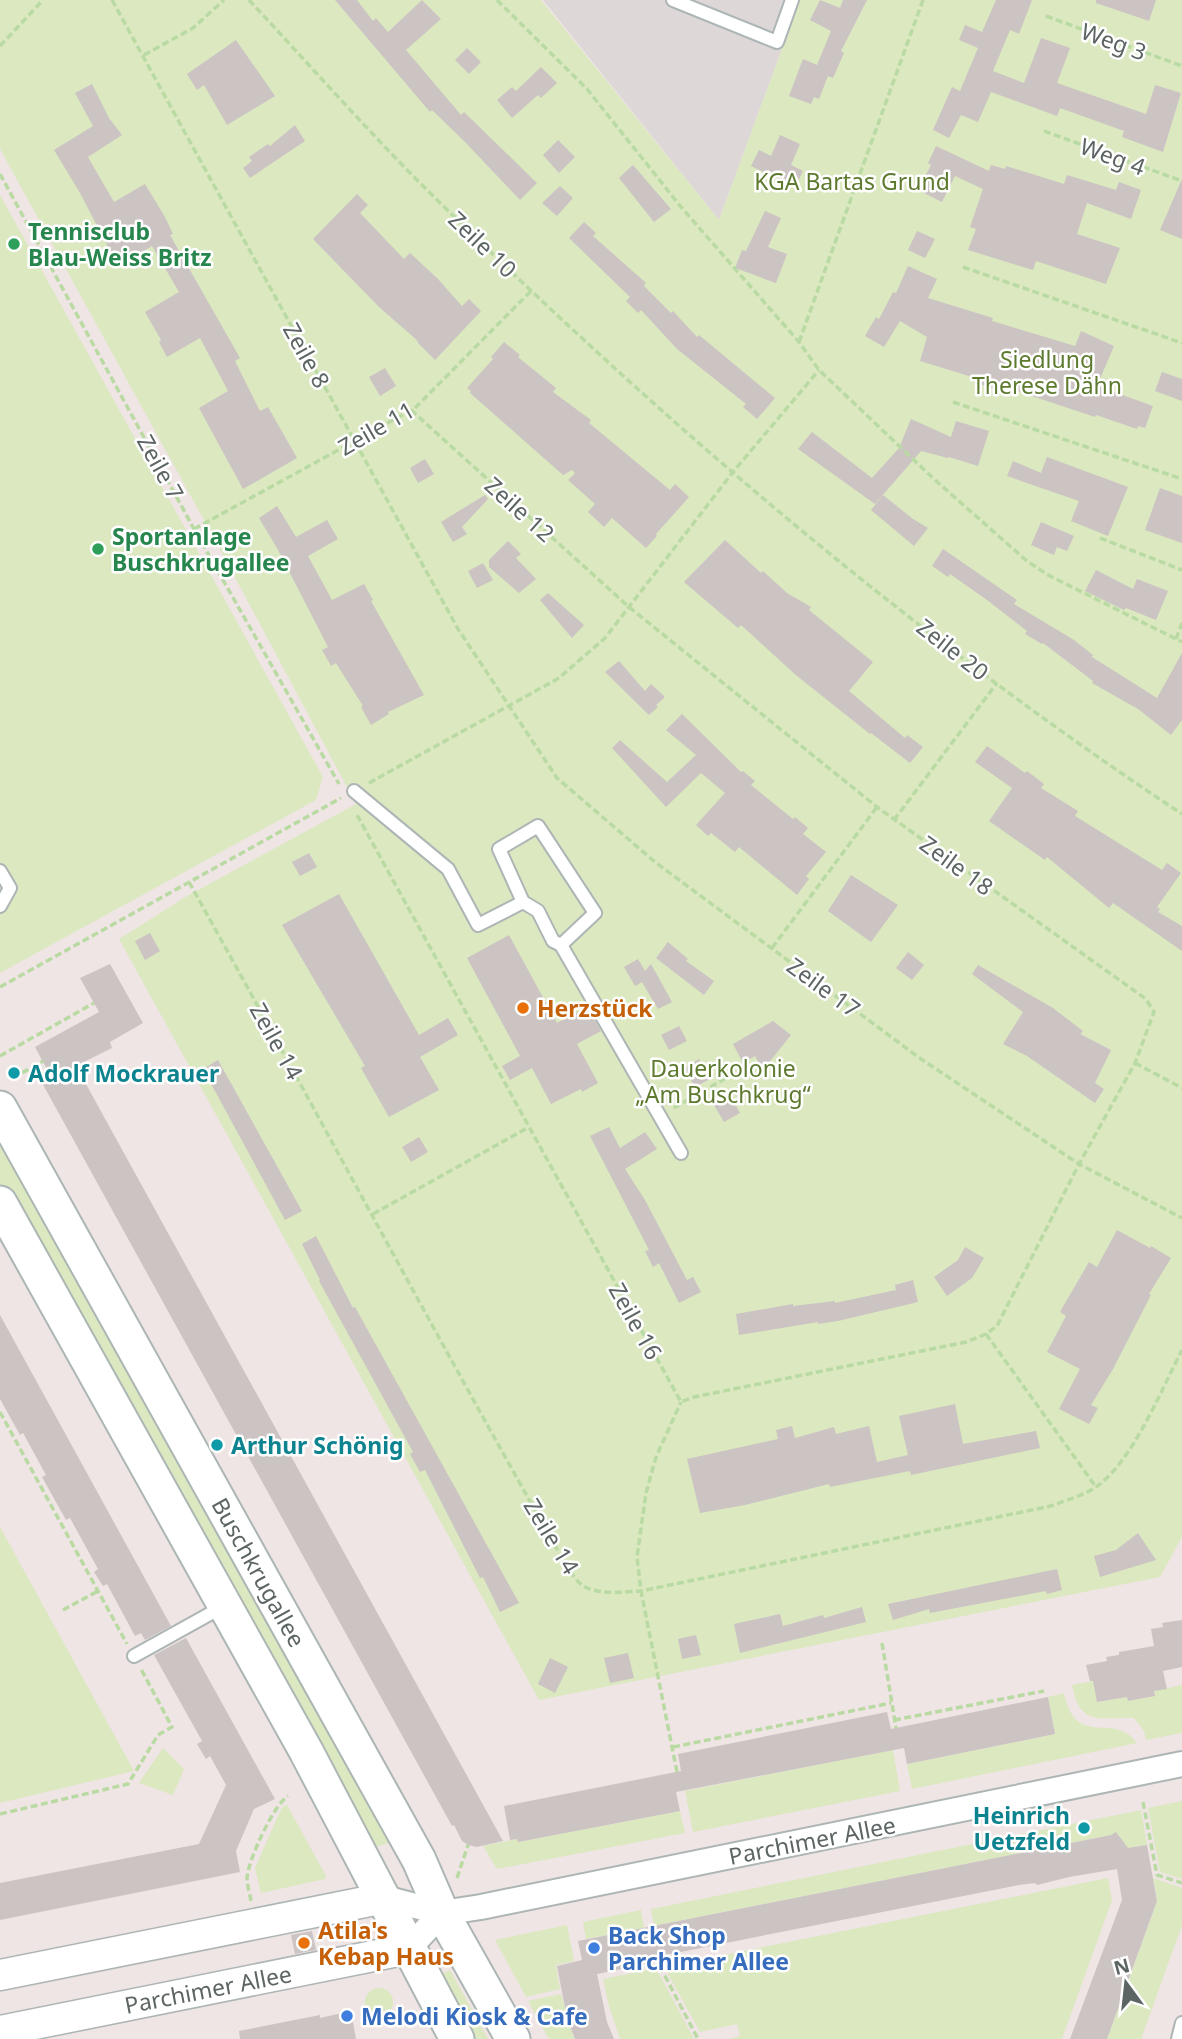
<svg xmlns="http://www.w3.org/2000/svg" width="1182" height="2039" viewBox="0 0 1182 2039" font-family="'Noto Sans',sans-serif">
<rect width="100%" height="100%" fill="#efe5e4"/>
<polygon fill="#ded7d7" points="543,0 800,0 719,220"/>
<g fill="#dbe8c0">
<polygon points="0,0 541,0 719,220 800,0 1182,0 1182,1537 1160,1577 539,1700 119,939 187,896 356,804 216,542 0,149"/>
<polygon points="0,195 323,777 316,800 0,973"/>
<polygon points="0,1133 391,1842 376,1847 346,1793 284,1697 0,1183"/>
<polygon points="0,1527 134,1771 0,1803"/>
<path d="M1093,1681L1098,1702L1127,1697L1128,1701L1155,1696L1154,1691L1182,1685V1733L1146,1740L1144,1731L1134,1718C1099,1717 1080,1727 1072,1685Z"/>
<path d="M1064,1693C1076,1751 1114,1710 1137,1743L912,1789L907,1764L1055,1734L1048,1697Z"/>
<polygon points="163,1748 184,1769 173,1795 139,1783"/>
<polygon points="893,1750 900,1791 693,1832 685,1791"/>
<polygon points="1182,1801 1182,1879 1160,1872 1148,1808"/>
<polygon points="287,1805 326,1876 325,1879 261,1893 255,1868 282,1807"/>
<polygon points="1141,1810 1147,1845 1123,1849 1111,1835 654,1926 651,1909"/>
<polygon points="680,1811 685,1833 497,1869 483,1846 517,1839 518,1842"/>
<polygon points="1108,1878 1112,1900 1062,2039 729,2039 740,2036 737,2024 700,2032 664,1967"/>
<polygon points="1153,1878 1182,1888 1182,1925 1141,2039 1107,2039 1154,1910 1157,1898"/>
<polygon points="641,1910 644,1928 586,1939 583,1922"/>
<polygon points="567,1925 574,1961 556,1965 560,1989 526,1997 495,1940"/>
<polygon points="656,1968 694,2039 620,2039 609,2006 603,1979"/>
<polygon points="450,1970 488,2039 472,2039 437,1976"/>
<circle cx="379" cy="2002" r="14"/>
<polygon points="561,1994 574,2039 549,2039 528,2001"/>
</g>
<g fill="#ccc3c3">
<polygon points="335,0 357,0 373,21 376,18 388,32 422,0 441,19 406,50 461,115 464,112 537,183 520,200 466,143 432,110 430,112"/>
<polygon points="820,0 840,8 843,0 867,0 841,51 844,53 833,78 828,76 819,99 814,97 811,104 789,96 803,59 817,65 831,31 810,20"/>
<polygon points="996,0 1032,0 1019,34 1010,30 993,71 1024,83 1041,38 1070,48 1057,83 1146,114 1155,85 1181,93 1163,152 1122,137 1124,131 1060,108 1057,116 991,92 978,122 961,115 949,138 933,130 952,87 960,91 978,48 959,40 965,25 982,32"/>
<polygon points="1096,0 1156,0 1149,21 1096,3"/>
<polygon points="236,40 275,96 227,125 204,85 197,90 187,74"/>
<polygon points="467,48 481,62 469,74 455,60"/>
<polygon points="541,67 557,83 541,98 538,95 512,118 497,100 512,87 516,91"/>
<polygon points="92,84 109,118 122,135 88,157 114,202 145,184 165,217 173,234 170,235 240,358 235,361 260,411 268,407 297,458 243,489 199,408 228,391 200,338 167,357 159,342 161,340 145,312 179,292 152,246 118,266 80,193 54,150 93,126 75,93"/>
<polygon points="295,125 305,141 250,178 243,168 252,161 249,157 268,144 270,146"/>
<polygon points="780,135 800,144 791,165 803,171 795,187 751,166 759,150 771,156"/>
<polygon points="558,140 575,157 559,173 543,155"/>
<polygon points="936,146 989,171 991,165 1005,169 1006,166 1064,184 1067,175 1116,190 1119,182 1141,190 1131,219 1087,203 1077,234 1120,248 1106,284 1036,261 1033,270 968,250 976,229 970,227 983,189 955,176 942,202 918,190 931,165 928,163"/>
<polygon points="633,165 671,209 654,222 619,178"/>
<polygon points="1182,179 1182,239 1160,230"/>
<polygon points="560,186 573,198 557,216 542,203"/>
<polygon points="357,194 368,205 360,213 404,259 410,253 438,279 462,306 469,299 481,311 435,360 417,342 418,341 379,307 313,239"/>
<polygon points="765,211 781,218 768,247 787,254 776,283 735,268 742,250 746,251"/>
<polygon points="584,222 596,233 593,236 646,283 644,286 671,313 673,311 697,337 699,335 775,398 757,419 743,407 746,404 677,349 641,310 638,313 626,301 630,297 569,238"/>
<polygon points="917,231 935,239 925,258 908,250"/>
<polygon points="908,266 937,279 928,298 993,318 992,321 1075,346 1081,331 1114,346 1097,386 1153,406 1145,428 1138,426 1137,429 1096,415 1095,417 1002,386 1000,391 971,381 972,377 920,361 927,337 900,321 884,347 865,336 876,317 879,319 893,292 896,293"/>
<polygon points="504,342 520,355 518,357 556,388 553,392 591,420 589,423 670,490 675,484 689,497 656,534 657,536 646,548 612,518 604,527 588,512 595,504 568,480 575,473 572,470 563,475 470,393 471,391 467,388 493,359 491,357"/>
<polygon points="385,368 396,386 380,396 369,377"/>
<polygon points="1162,372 1182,379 1182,401 1155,391"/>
<polygon points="911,419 951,437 956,421 989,431 978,466 949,457 948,458 921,451 875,504 798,449 812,432 872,478 899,448"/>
<polygon points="1047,457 1128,487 1108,536 1071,521 1079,501 1007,476 1013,461 1041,473"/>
<polygon points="425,459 434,474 418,483 410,468"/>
<polygon points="1160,488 1182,496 1182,543 1145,530"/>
<polygon points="485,495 488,499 462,527 467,534 453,542 441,522"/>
<polygon points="883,495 913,519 928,528 914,546 871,510"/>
<polygon points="277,506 296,537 327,520 338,539 308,556 332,600 364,584 373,600 371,601 424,695 388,712 389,714 371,725 361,707 363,706 336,663 331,666 322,650 328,647 277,548 259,518"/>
<polygon points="1041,522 1074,536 1067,551 1057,547 1054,555 1031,545"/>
<polygon points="725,540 761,573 763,571 787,593 811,607 809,610 873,662 849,691 905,738 907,735 923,747 910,763 871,733 870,734 797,676 741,625 738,628 684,582"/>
<polygon points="508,541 521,554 516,558 536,579 519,593 489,567 489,560"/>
<polygon points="943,549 1017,600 1014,604 1074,640 1093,655 1092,657 1157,698 1182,653 1182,720 1171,735 1138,709 1092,683 1093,681 1043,643 1042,644 1025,634 1027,631 987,600 950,574 948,577 932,566"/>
<polygon points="483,563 493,580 477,588 468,571"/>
<polygon points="1096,570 1133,589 1137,579 1168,591 1156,620 1126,608 1124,610 1085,591"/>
<polygon points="548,593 584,625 572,638 540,600"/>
<polygon points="619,661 645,691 651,684 664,696 664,698 656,705 658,707 649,715 605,672"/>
<polygon points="682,714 741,772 743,771 755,781 751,785 793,819 795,817 808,828 803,834 826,852 806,876 809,879 797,895 739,847 735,852 711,833 708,836 696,825 725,793 701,773 666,807 612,748 620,740 667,782 696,755 666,730"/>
<polygon points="987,746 1025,773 1027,771 1044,784 1041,788 1078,811 1075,816 1162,870 1167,863 1181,873 1157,907 1160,909 1158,912 1182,926 1182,951 1113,903 1109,908 1047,857 1045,860 989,821 1012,788 975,762"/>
<polygon points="309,853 317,867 300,876 292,862"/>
<polygon points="851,875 898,905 871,942 828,911"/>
<polygon points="339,894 419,1035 448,1018 458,1035 420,1057 439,1090 389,1117 361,1068 365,1066 282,925"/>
<polygon points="150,933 160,951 145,960 135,941"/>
<polygon points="509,935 557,1023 587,1007 601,1031 577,1044 598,1083 582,1092 581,1089 551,1104 532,1068 510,1080 502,1066 520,1056 467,958"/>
<polygon points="668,942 688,959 686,961 714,981 704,995 656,958"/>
<polygon points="908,952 924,965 912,980 896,968"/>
<polygon points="638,959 645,971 651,964 672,1002 658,1009 642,982 635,986 624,967"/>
<polygon points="110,964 143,1023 110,1042 112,1048 76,1066 503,1841 477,1847 468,1845 462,1841 454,1825 452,1826 41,1081 50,1075 35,1047 99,1012 80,978"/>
<polygon points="978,965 1053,1008 1083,1031 1080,1034 1111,1050 1095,1083 1104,1089 1095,1103 1027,1056 1003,1044 1023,1012 972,974"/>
<polygon points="773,1021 791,1035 763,1070 755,1056 743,1063 733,1044"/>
<polygon points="679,1026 687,1041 669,1050 661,1035"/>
<polygon points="699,1059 710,1079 695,1087 684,1068"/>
<polygon points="218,1060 302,1211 285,1220 203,1069"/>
<polygon points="727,1090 740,1113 724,1122 711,1100"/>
<polygon points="609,1127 620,1148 645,1132 657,1149 625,1169 645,1200 687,1280 693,1277 701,1292 679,1303 659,1263 653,1267 645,1251 649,1250 590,1136"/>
<polygon points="419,1137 428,1152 411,1162 402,1147"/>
<polygon points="1117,1230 1150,1248 1151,1246 1171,1258 1149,1294 1151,1295 1113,1369 1091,1405 1098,1408 1089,1424 1059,1409 1080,1369 1047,1352 1066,1316 1060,1312 1089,1262 1097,1267"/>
<polygon points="316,1236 353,1308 355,1307 519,1603 500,1612 483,1577 480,1578 425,1470 420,1472 410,1454 413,1452 319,1281 320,1280 302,1244"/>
<polygon points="965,1247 984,1258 972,1278 947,1296 934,1277 958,1260"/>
<polygon points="913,1280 918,1302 838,1321 818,1324 818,1322 739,1335 736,1314 793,1304 793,1306 835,1301 835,1303 896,1290 895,1285"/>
<polygon points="0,1315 171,1626 145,1640 141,1633 135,1636 107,1584 103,1586 94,1572 98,1569 70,1518 66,1520 42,1477 46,1475 23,1433 20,1435 0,1399"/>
<polygon points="955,1404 963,1444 1036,1431 1040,1448 911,1475 910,1471 830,1487 829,1484 745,1505 700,1513 687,1459 778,1439 776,1430 792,1426 795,1438 834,1427 836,1434 869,1426 877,1462 908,1455 899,1416"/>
<polygon points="1138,1533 1156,1560 1100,1577 1094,1556 1116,1550"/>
<polygon points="1057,1569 1062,1590 1047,1594 1046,1591 930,1613 929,1609 893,1620 888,1604"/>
<polygon points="862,1607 866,1622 740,1653 734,1624 780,1614 783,1626 823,1615 824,1618"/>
<polygon points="1182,1620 1182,1667 1163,1671 1167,1689 1154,1691 1155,1696 1128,1701 1127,1697 1097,1702 1093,1681 1090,1681 1086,1665 1107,1661 1106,1657 1119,1655 1119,1652 1154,1646 1151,1629 1163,1627 1162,1623"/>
<polygon points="696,1635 701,1655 682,1659 678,1639"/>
<polygon points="186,1638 275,1799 254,1809 236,1851 240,1872 0,1920 0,1883 199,1844 226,1785 210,1756 206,1759 197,1744 202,1741 154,1655"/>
<polygon points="628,1653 634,1678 610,1683 604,1658"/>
<polygon points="550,1658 568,1667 555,1693 538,1684"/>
<polygon points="1048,1697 1055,1734 907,1764 904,1748 676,1792 680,1811 518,1842 517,1839 510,1840 504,1806 681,1771 678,1754 887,1712 891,1729"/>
<polygon points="1116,1832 1128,1848 1147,1845 1157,1901 1107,2039 1070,2039 1122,1900 1117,1869 1069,1877 1037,1885 1035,1883 1019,1885 650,1958 652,1963 597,1974 607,2022 614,2039 575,2039 567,2018 557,1966 582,1960 578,1941 1111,1835"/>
<polygon points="312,1931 316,1950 295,1954 291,1935"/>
<polygon points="351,2011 356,2039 240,2039 239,2031 320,2015 320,2018"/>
</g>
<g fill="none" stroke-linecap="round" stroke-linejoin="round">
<defs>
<g id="service">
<polyline points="673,0 777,42 792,0"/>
<polyline points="354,791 448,869 478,925 523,902 499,849 538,826 595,913 561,945 553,941 538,911 523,902"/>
<polyline points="0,871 10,888 0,906"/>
<polyline points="561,945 681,1153"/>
<polyline points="134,1656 224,1606"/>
<polyline points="1178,2039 1182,2023"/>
</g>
<g id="minor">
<polyline points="385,1898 442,1913 481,1907 1182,1764"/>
<polyline points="408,1949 442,1913"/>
</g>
<g id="tertiary">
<polyline points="0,1975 385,1898"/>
<polyline points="0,2031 408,1949"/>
</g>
<g id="secondary">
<polyline points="0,1108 419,1860 442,1913 513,2039"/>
<polyline points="0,1203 306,1751 457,2039"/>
</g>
</defs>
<use href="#service" stroke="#adb5b5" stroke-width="16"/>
<use href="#minor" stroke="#adb5b5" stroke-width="28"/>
<use href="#tertiary" stroke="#adb5b5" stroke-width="33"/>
<use href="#secondary" stroke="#acb6b4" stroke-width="37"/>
<g stroke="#badaa3" stroke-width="3.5" stroke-dasharray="7 3.5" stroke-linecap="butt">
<polyline points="112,0 458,629 557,778 655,862 921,1059 1079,1164 1182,1218"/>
<path d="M249,0C304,59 358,120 415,178C648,410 908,633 1182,814"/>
<polyline points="497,0 587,89 681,207 799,342 819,370 935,480 1027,561 1048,575 1182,642"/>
<polyline points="1046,16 1182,66"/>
<polyline points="0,46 43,0"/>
<polyline points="144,55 193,28 224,0"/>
<polyline points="1044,131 1182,181"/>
<polyline points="0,174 194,529 339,784"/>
<polyline points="963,267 1182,343"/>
<polyline points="799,342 923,0"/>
<polyline points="953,402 1182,479"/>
<polyline points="411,410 629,607 877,807 1146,999 1154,1012 1135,1063 1079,1164 997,1326 986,1334 966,1342 694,1397 681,1402"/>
<polyline points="194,529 415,408 531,291"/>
<polyline points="1100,538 1182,570"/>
<polyline points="1176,639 1182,623"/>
<polyline points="369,783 559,678 605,638 733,472 819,370"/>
<polyline points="357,815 681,1402"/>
<polyline points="894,820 997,683"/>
<path d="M189,882C314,1106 434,1333 561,1556C568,1566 574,1581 585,1587C601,1595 624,1592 641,1591L1051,1506C1066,1500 1083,1496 1096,1487C1133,1461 1161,1390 1182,1350"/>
<polyline points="772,948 877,807"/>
<polyline points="0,987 341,798"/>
<polyline points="0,1056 94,1003"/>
<polyline points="1135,1063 1182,1088"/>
<polyline points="13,1078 43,1061"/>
<polyline points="674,1108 733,1074"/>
<polyline points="373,1214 529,1127"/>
<polyline points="986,1334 1096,1487"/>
<polyline points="0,1412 127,1644"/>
<polyline points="63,1610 98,1591"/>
<polyline points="882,1643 896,1728"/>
<polyline points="894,1720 1044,1691"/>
<polyline points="673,1747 891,1703"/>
<polyline points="677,1772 641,1591 637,1557 646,1493 656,1457 681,1402"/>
<polyline points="1143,1802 1157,1875 1182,1883"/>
<polyline points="0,1814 128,1784 158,1735 172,1727 141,1669"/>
<polyline points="457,1878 468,1845"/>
<path d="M251,1901C250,1894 247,1886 247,1879C247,1862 274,1804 288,1796"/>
<polyline points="655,1957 698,2039"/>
</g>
<use href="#service" stroke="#fff" stroke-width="12"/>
<use href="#minor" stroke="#fff" stroke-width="24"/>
<use href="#tertiary" stroke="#fff" stroke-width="30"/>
<use href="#secondary" stroke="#fff" stroke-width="33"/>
</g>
<g fill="#2e9e5b" stroke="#fff" stroke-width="2.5">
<circle cx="14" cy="244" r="7"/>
<circle cx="98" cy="549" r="7"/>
</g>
<g fill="#e8710a" stroke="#fff" stroke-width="2.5">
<circle cx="523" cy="1008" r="7"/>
<circle cx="304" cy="1943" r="7"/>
</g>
<g fill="#0f9aa8" stroke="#fff" stroke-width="2.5">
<circle cx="14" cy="1073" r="7"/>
<circle cx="217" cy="1445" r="7"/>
<circle cx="1084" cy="1828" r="7"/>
</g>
<g fill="#3f7fe0" stroke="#fff" stroke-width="2.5">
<circle cx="594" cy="1948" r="7"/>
<circle cx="347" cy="2016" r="7"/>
</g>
<g text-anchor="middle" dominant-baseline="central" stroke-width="5" stroke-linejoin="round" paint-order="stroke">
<g font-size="23" fill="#5c6564" stroke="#fff">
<text transform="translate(1114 41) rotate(20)">Weg 3</text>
<text transform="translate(1113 156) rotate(20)">Weg 4</text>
<text transform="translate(483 244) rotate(44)">Zeile 10</text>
<text transform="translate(307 355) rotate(61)">Zeile 8</text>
<text transform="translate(376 428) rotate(-30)">Zeile 11</text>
<text transform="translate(161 467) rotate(61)">Zeile 7</text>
<text transform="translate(520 509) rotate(42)">Zeile 12</text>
<text transform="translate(953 649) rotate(38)">Zeile 20</text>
<text transform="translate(957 865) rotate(36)">Zeile 18</text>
<text transform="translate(824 987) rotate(36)">Zeile 17</text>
<text transform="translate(277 1041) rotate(61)">Zeile 14</text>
<text transform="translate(636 1321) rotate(61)">Zeile 16</text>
<text transform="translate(552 1536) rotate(59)">Zeile 14</text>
<text transform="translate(259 1572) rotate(61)">Buschkrugallee</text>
<text transform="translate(812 1840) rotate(-11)">Parchimer Allee</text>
<text transform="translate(208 1989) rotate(-11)">Parchimer Allee</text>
</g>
<g font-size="23" fill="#5e7a2f" stroke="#fff">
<text x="852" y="181">KGA Bartas Grund</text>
<text x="1047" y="359">Siedlung<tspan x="1047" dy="26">Therese Dähn</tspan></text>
<text x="723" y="1068">Dauerkolonie<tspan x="723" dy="26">„Am Buschkrug“</tspan></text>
</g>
<g font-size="23" font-weight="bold" fill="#27864d" stroke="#fff" text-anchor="start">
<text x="28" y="231">Tennisclub<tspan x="28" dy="26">Blau-Weiss Britz</tspan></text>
<text x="112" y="536">Sportanlage<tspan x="112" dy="26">Buschkrugallee</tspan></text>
</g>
<g font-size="23" font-weight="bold" fill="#c56008" stroke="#fff" text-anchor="start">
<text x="537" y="1008">Herzstück</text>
<text x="318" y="1930">Atila's<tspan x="318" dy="26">Kebap Haus</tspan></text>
</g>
<g font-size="23" font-weight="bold" fill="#0d838f" stroke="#fff" text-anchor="start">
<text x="28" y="1073">Adolf Mockrauer</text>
<text x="231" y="1445">Arthur Schönig</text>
<text x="1070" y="1815" text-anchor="end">Heinrich<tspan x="1070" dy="26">Uetzfeld</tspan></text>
</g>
<g font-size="23" font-weight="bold" fill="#366cbe" stroke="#fff" text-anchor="start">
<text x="608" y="1935">Back Shop<tspan x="608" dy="26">Parchimer Allee</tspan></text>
<text x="361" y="2016">Melodi Kiosk &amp; Cafe</text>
</g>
</g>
<g transform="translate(1126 1983) rotate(345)" stroke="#ffffff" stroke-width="5" paint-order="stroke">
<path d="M0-5L12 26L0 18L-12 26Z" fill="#5c6564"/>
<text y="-10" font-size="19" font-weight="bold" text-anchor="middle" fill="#5c6564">N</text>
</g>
</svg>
